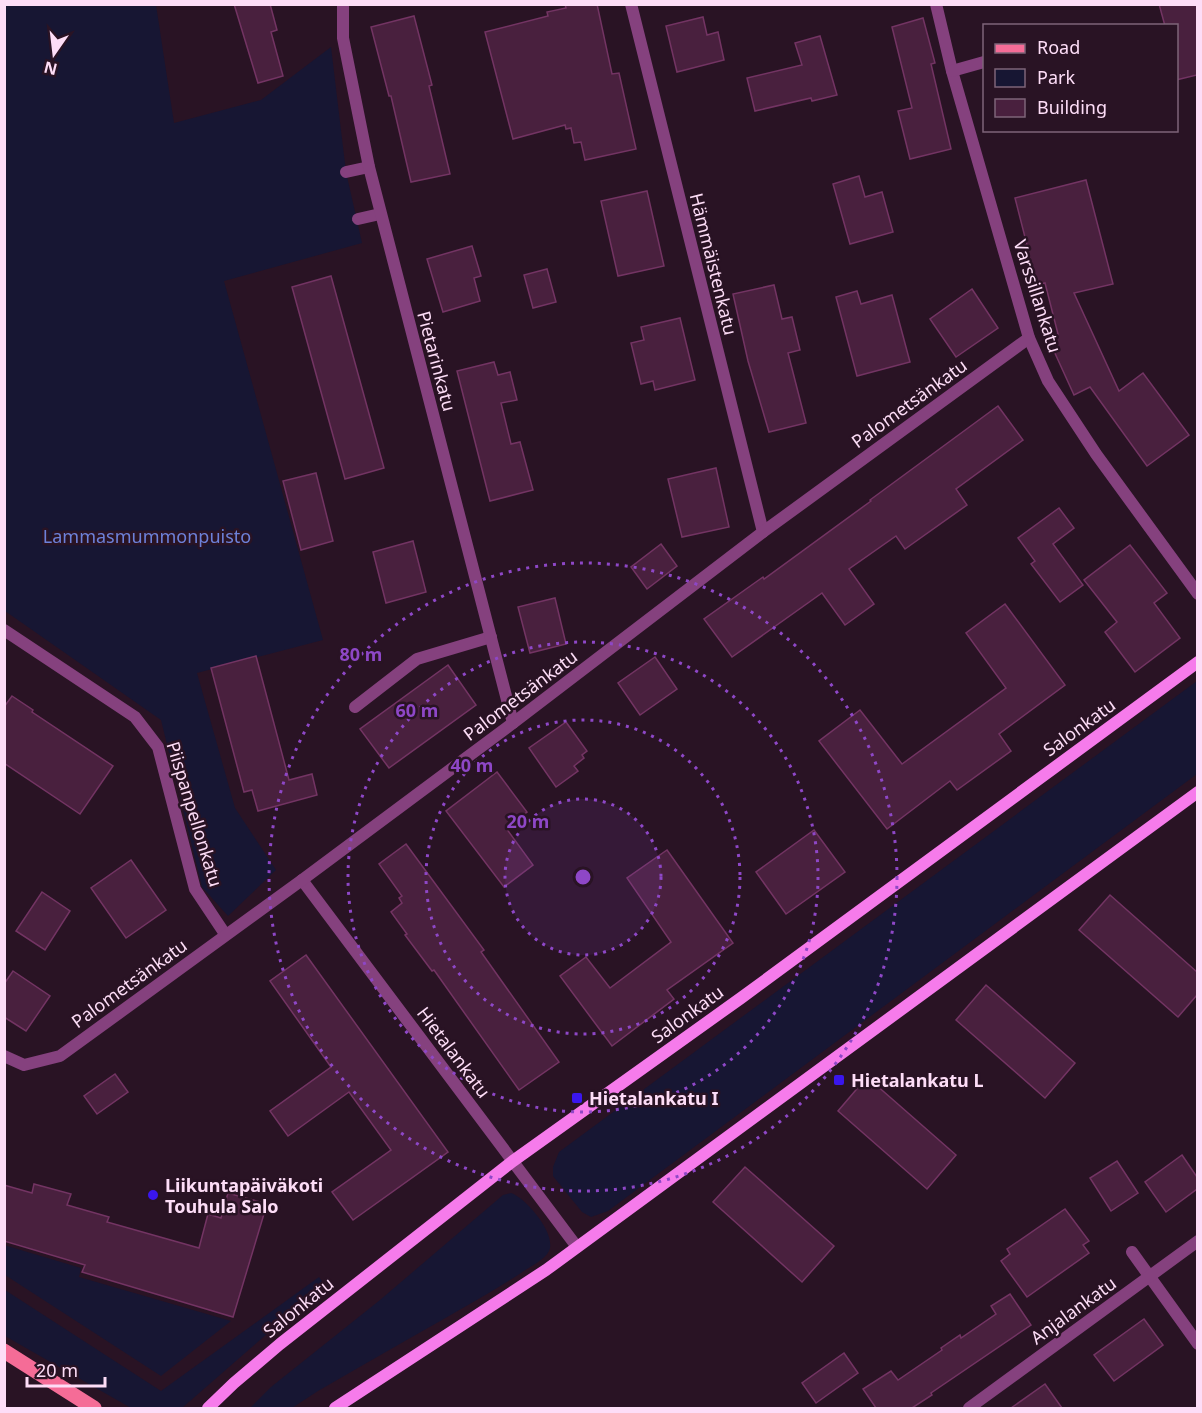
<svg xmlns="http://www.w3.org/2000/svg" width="1202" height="1413" viewBox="0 0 1202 1413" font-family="'Noto Sans',sans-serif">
<rect width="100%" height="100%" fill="#291324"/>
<g fill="#171633">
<polygon points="5,5 156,5 174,123 261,100 331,47 346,172 362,243 224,281 323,640 197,673 235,808 276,870 228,916 202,887 161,720 5,611"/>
<polygon points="1197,681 1197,774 608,1211 591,1217 582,1212 553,1176 553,1167 559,1152"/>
<path d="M511,1193C526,1198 557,1234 549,1251C545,1260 529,1267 521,1273C495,1290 468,1305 442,1320C400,1344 359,1367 318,1391L292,1408H250L271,1387L380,1300L503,1195Z"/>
<polygon points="4,1245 81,1268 79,1277 231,1321 161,1376 5,1275"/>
<polygon points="319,1277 324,1284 182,1408 131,1408 5,1336 5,1290 161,1391"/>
</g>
<g fill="#49203e" stroke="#733463" stroke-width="1.5">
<polygon points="234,4 270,4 277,30 271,32 283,76 258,83"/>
<polygon points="565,4 597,4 612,74 619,73 636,149 585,160 581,142 574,143 571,128 566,129 565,125 513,139 485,32 548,16 547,12 566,8"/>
<polygon points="1159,4 1197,4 1197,75 1176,80 1176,26 1165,26"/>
<polygon points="414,16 432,85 429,86 450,174 411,182 391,96 389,96 371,27"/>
<polygon points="703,17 707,35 718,32 724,60 677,72 666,26"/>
<polygon points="923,18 935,63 931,64 951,149 910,159 898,111 912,108 892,27"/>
<polygon points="820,36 837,95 812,101 811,98 755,111 747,78 802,65 795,43"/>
<polygon points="859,176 865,197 882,192 893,232 850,244 833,184"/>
<polygon points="1086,180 1113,284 1074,293 1119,391 1143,373 1189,435 1147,466 1090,387 1074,395 1048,338 1058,334 1045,283 1035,285 1025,245 1027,245 1015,198"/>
<polygon points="647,191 664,266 618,276 601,201"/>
<polygon points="472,246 481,276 474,278 480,301 443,312 427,259"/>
<polygon points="547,269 556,302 533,308 524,275"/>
<polygon points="331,276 384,468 345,479 292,287"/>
<polygon points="774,285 782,319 792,317 800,350 788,353 806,423 769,432 748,361 733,294"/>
<polygon points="972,289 998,328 956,357 930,319"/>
<polygon points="857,291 861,304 892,295 910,362 857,376 836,297"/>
<polygon points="680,318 695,380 655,390 653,381 641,384 631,343 644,340 641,327"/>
<polygon points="494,362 498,375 510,372 517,400 501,403 511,444 520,442 533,490 490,501 457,371"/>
<polygon points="998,406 1023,440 956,489 967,505 905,549 896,536 849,569 874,604 845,625 822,593 732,657 704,619 763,577 764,579 871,501 870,500"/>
<polygon points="716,468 729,527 682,537 668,479"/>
<polygon points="316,473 333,541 301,550 283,481"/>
<polygon points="1059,508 1074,528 1053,544 1083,585 1060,602 1031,564 1035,561 1018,538"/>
<polygon points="413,541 426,592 386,603 373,552"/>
<polygon points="661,544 677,566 647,589 631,567"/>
<polygon points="1130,545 1167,593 1154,603 1180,638 1135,672 1105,632 1117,622 1084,580"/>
<polygon points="555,598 566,644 530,653 518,607"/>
<polygon points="1005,604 1065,685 999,734 1011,751 957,790 950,781 887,829 819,741 860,710 902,764 1006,688 966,633"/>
<polygon points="256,656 289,780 312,774 317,795 258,811 252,790 244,792 211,668"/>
<polygon points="655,657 677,689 640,715 618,683"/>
<polygon points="448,665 476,705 389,768 360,729"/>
<polygon points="12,696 33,710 32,712 113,766 80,814 4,763 4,707"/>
<polygon points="566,722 587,751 582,755 584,758 574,766 578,771 556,787 529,748"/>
<polygon points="497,772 527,812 506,828 533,865 504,887 446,811"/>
<polygon points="814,830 845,872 786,914 756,872"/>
<polygon points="406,844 484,950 481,952 559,1062 519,1090 434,970 432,971 405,935 407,934 391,912 402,903 399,898 402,896 379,864"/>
<polygon points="667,850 733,943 667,990 674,999 612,1046 560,976 586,957 610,988 671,942 627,878"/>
<polygon points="131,860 166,910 126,938 91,888"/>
<polygon points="42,892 70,911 45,950 16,931"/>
<polygon points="1110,895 1197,972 1197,995 1178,1017 1079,930"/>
<polygon points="306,955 448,1152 353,1220 332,1192 391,1150 349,1092 288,1136 270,1111 331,1067 270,981"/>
<polygon points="13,971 50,996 26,1031 4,1017 4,984"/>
<polygon points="986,985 1075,1063 1045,1098 956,1020"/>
<polygon points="115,1074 128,1092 97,1114 84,1096"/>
<polygon points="867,1077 956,1155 927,1189 838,1111"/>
<polygon points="1182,1155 1197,1177 1197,1189 1166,1212 1145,1182"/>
<polygon points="1117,1161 1138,1193 1111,1211 1090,1178"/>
<polygon points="745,1167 834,1246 802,1282 713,1202"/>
<polygon points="34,1184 71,1194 67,1205 109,1217 107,1222 199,1248 208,1214 221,1218 228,1193 267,1204 233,1317 82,1272 85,1265 4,1241 4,1185 32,1193"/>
<polygon points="1065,1209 1089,1241 1083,1245 1089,1253 1027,1297 1001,1261 1010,1254 1007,1249"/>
<polygon points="1010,1294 1031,1325 931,1393 932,1395 912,1408 876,1408 863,1389 891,1371 898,1380 942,1350 941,1348 960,1335 961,1338 996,1314 991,1306"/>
<polygon points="1144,1319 1163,1345 1114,1381 1094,1355"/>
<polygon points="844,1353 858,1373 816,1403 802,1383"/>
<polygon points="1045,1384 1062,1408 1011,1408"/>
</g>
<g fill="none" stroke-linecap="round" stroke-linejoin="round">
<g stroke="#85417e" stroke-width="12">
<polyline points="346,172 369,167"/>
<polyline points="358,219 380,214"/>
<polyline points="355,707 417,659 491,637"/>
</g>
<g stroke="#85417e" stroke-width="12">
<polyline points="343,4 343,38 369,167 513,723"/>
<polyline points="631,4 763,532"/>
<polyline points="936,4 952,71 1029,338 1048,381 1096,454 1198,594"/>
<polyline points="952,71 984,62"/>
<polyline points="4,630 135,717 158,747 195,889 225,934"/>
<polyline points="302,880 577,1247"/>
<polyline points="4,1056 24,1065 60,1056 302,880 513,723 763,532 1029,338"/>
<polyline points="1132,1252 1198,1344"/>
<polyline points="969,1408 1198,1241"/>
</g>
<g stroke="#f67beb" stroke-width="12">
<polyline points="208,1408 234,1383 280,1344 513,1161 741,998 1198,662"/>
<polyline points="335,1408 546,1270 1198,792"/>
</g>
<polyline stroke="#f56c97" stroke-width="15" points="4,1351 94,1408"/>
</g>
<circle cx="583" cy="877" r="78" fill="#8e47c7" fill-opacity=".12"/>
<g fill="none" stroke="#8e47c7" stroke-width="3" stroke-dasharray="3 6">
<circle cx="583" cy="877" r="78"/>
<circle cx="583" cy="877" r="157"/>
<circle cx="583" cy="877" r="235"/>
<circle cx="583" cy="877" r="314"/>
</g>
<g fill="#3a16ef" stroke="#291324" stroke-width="2">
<rect x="833" y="1074" width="12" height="12" rx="3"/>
<rect x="571" y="1092" width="12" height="12" rx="3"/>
<circle cx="153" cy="1195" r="6"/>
</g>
<g text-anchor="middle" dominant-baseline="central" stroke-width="5" stroke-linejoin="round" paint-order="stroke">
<g font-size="18" fill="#fdddf7" stroke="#291324">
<text transform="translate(714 264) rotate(76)">Hämmäistenkatu</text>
<text transform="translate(1038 296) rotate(72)">Varssillankatu</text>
<text transform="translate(437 361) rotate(75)">Pietarinkatu</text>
<text transform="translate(909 403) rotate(-36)">Palometsänkatu</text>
<text transform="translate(520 695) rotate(-37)">Palometsänkatu</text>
<text transform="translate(1079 727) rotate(-36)">Salonkatu</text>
<text transform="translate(195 814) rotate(73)">Piispanpellonkatu</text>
<text transform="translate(129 983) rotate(-36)">Palometsänkatu</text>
<text transform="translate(687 1014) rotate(-36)">Salonkatu</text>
<text transform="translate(454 1052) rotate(53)">Hietalankatu</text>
<text transform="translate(298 1307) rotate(-39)">Salonkatu</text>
<text transform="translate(1073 1310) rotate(-36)">Anjalankatu</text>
</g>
<g font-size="18" fill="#6d81d9" stroke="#291324">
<text x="147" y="536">Lammasmummonpuisto</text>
</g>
<g font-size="18" font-weight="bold" fill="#fdddf7" stroke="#291324" text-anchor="start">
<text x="851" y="1080">Hietalankatu L</text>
<text x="589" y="1098">Hietalankatu I</text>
<text x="165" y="1185">Liikuntapäiväkoti<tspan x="165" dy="21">Touhula Salo</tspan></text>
</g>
</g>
<circle cx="583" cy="877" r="9" fill="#8e47c7" stroke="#291324" stroke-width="3"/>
<g font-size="18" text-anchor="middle" font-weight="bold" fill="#8e47c7" stroke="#291324" stroke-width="5" stroke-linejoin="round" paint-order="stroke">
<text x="361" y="661">80 m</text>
<text x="417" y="717">60 m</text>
<text x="472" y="772">40 m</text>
<text x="528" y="828">20 m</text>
</g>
<rect width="1202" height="1413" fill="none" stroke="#fdddf7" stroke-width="12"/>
<rect x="983" y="24" width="195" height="108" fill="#291324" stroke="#7e6478" stroke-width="1.5"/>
<rect x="995" y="44" width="30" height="9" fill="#f56c97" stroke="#7e6478" stroke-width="1.5"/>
<text x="1037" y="54" font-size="18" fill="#fdddf7">Road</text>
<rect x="995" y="69" width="30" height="18" fill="#171633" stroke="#7e6478" stroke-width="1.5"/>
<text x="1037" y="84" font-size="18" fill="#fdddf7">Park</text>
<rect x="995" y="99" width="30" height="18" fill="#49203e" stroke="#7e6478" stroke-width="1.5"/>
<text x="1037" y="114" font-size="18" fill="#fdddf7">Building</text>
<g transform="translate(54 54) rotate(194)" stroke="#291324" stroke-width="4.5" paint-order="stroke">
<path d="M0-4.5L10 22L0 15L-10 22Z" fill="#fdddf7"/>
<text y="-9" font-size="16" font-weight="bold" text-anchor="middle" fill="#fdddf7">N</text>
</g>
<path d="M27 1377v9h78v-9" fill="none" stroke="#fdddf7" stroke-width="3"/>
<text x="36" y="1377" font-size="18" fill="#fdddf7" stroke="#291324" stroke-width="4.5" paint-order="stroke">20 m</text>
</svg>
